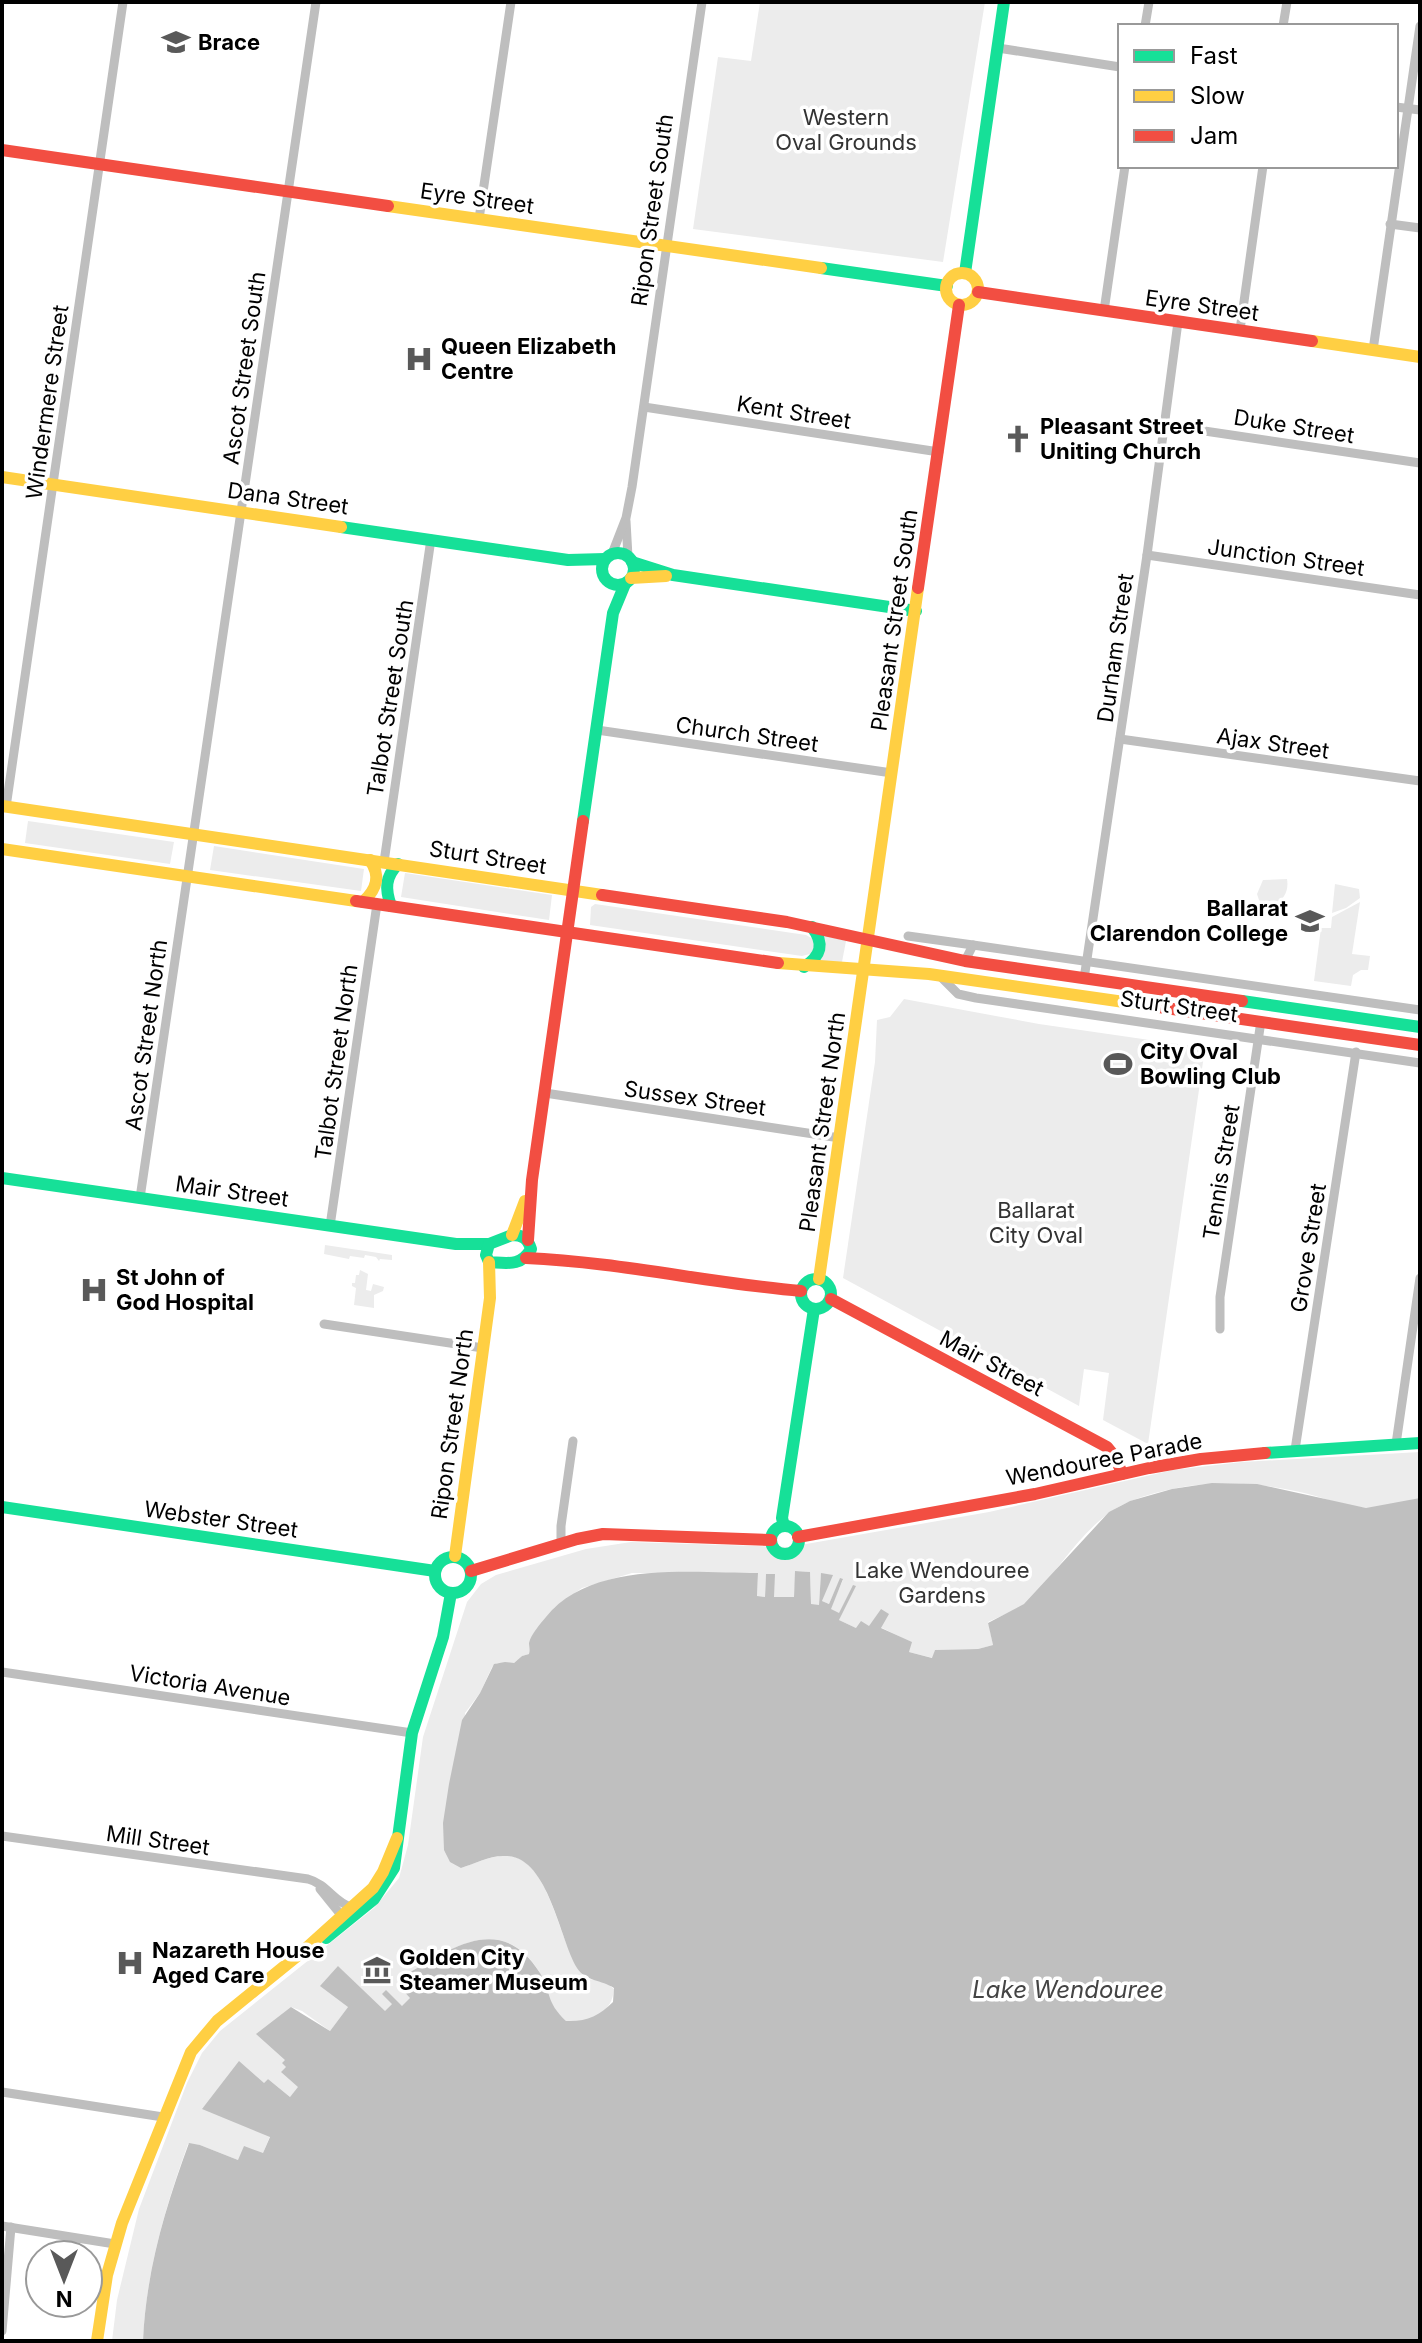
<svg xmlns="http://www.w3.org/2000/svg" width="1422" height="2343" viewBox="0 0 1422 2343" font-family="Inter,sans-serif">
<rect width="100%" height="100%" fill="#fff"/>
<g fill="#ececec">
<polygon points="760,2 985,2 943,262 693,229 718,57 751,61"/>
<polygon points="28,821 174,842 170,864 25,843"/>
<polygon points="214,846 364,869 361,891 210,870"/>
<polygon points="405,873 552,895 549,920 401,897"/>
<path d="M1287,879C1289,891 1284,900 1273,905L1260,903L1257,894L1263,880Z"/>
<polygon points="1335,884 1359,889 1360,898 1346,908 1332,913"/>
<polygon points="1360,902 1352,954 1370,956 1368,970 1361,970 1353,975 1351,986 1314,981 1321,928 1331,928 1332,917"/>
<polygon points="595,904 806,935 813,939 815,948 810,954 802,956 590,925 591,907"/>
<polygon points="823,935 846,941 842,962 819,962"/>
<polygon points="904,999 1039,1024 1205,1048 1148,1444 1103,1420 1109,1373 1084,1369 1079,1406 843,1278 875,1062 877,1020 890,1017"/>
<polygon points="325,1245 392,1255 392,1260 380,1259 379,1261 376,1257 365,1255 364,1258 350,1256 349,1259 324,1254"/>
<polygon points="360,1270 368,1274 366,1290 371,1291 373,1284 384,1287 383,1291 374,1295 374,1308 354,1305 356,1288 352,1286 352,1283 355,1283 356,1275 359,1275"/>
<path d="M1420,1452V1498C1403,1502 1383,1509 1366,1508C1343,1506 1322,1497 1300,1492C1245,1479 1184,1480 1131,1501C1085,1519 1061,1571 1026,1603C1016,1611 1000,1616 988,1622L993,1645L978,1649L935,1650L933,1658L909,1652L911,1642L880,1627L881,1609L869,1627L856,1628L839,1620L853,1585L839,1614L830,1609L843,1580L840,1579L829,1604L822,1601L832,1575L821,1574L819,1605H811L810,1572L796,1571L794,1597H774V1574H766L765,1597H757L758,1573H632L582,1588L554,1608L529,1643V1654L522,1656L514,1663H497L492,1667L480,1693L465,1713L461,1868C476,1863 494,1854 510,1856C543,1860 556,1920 568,1947C573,1958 582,1968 588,1979L604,1981L614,1989C612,2014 590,2023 566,2021C560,2016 553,2010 550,2003C545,1994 545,1982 540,1973C503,1912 453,1947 407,1974L411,1998L403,2006L392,2004L385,2012L338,1966L348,2007L330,2031L302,2011L291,2007L285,2060L286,2066L299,2087L290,2097L268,2079L264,2083L202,2108L270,2136L263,2153L238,2160L200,2145L188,2144C165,2208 146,2272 143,2341H112L117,2300L139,2209L187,2083L202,2053L220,2031L374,1908L399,1878L408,1845L423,1737L467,1602L481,1584L496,1575L586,1549L631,1542L789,1547L989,1512L1173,1470L1242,1462Z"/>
</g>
<path fill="#bfbfbf" d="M1212,1483L1257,1484L1366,1508L1420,1498V2341H143C146,2272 165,2208 189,2143L200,2145L238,2160L244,2146L263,2153L270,2137L202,2109L239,2061L264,2083L268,2079L290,2097L298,2087L281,2072L286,2067L282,2063L285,2060L256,2034L291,2007L330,2031L348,2007L320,1986L338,1966L385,2011L392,2004L382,1994L386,1990L402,2006L410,1998L400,1987L409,1977L407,1974C453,1947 502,1912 540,1973C552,1993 545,2001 566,2021C586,2022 599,2016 613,2002L614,1988C602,1980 585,1981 577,1968C559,1938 548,1853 503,1856C489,1856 474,1864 461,1868L450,1862L444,1850L443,1823L449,1784L462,1720L480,1693L494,1664L505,1662L514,1663L522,1656L529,1654C530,1650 529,1646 529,1643C531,1634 541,1623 546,1617C591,1560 693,1573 758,1573L757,1596L765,1597L766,1574H775L774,1597H794L795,1571L810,1572L811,1604L819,1605L821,1573L833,1575L822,1601L829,1604L840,1578L843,1579L831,1609L839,1613L853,1585L856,1586L839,1620L856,1628L861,1621L869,1626L881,1609L889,1614L881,1628L912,1642L909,1652L932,1658L935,1650L978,1649L993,1645L988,1623L1024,1604L1109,1512L1130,1501L1172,1489Z"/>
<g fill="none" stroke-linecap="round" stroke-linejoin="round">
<g stroke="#bebebe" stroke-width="9">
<polyline points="1145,26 1149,2"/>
<polyline points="1283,26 1287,2"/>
<polyline points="998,48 1120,67"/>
<polyline points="1396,107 1420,110"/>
<polyline points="479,219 511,2"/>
<polyline points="1390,224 1420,228"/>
<polyline points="1104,311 1125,166"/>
<polyline points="1240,330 1263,166"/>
<polyline points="1373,350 1420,26"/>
<polyline points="644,407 939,452"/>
<polyline points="1164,425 1420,463"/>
<polyline points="626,521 628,557"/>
<polyline points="612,554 626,518 632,487 702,2"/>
<polyline points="1147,555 1420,595"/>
<polyline points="597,730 892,773"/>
<polyline points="1120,739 1420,781"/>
<polyline points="6,807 123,2"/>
<polyline points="384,862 431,539"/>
<polyline points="908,936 973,945"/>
<polyline points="965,961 973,945 1420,1010"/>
<polyline points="940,976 958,994 976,998 1420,1063"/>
<polyline points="1084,979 1147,555 1178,322"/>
<polyline points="545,1093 840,1138"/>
<polyline points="140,1198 316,2"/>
<polyline points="330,1226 377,904"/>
<polyline points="324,1324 483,1348"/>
<polyline points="1220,1329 1220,1297 1261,1021"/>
<polyline points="1396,1444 1420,1278"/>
<polyline points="1295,1450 1356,1052"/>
<polyline points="561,1543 561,1526 573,1441"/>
<polyline points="2,1672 412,1733"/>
<path d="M2,1836L308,1879C327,1884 334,1902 351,1907"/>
<polyline points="320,1889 341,1915"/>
<polyline points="2,2092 163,2117"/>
<polyline points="2,2226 115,2244"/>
<polyline points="2,2331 11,2227"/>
</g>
<g stroke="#16e098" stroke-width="12">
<polyline points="821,268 947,286"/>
<polyline points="965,273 1004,2"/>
<polyline points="341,527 568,560 605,559"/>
<circle cx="618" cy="569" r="16"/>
<polyline points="632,562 673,575 916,611"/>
<polyline points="583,821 613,613 625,584"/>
<path d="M391,906C385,889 385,877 398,864"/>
<path d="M804,967C821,956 825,944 812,927"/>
<polyline points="1242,1001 1420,1027"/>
<polyline points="2,1178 456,1244 489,1244"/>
<path d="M512,1235C523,1235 528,1239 531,1249C521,1267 507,1263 489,1262L486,1255L489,1244Z"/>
<circle cx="816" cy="1294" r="15"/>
<polyline points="1265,1453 1420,1443"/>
<polyline points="2,1507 435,1571"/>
<polyline points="784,1526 782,1518 814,1309"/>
<circle cx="785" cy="1540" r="14"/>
<circle cx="453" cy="1575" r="18"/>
<polyline points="326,1938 374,1899 394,1868 412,1733 443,1637 451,1593"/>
</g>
<g stroke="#ffcf43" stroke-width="12">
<polyline points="388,206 821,268"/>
<circle cx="962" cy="289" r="16"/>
<polyline points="1312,341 1420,357"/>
<polyline points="2,477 341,527"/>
<polyline points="631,578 666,576"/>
<polyline points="2,806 602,895"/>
<polyline points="2,849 356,901"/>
<path d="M363,902C377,889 381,876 370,860"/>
<polyline points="778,963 929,974 1138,1004"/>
<polyline points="512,1235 525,1201"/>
<polyline points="819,1279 918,588"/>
<polyline points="455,1556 490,1298 489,1262"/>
<polyline points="97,2341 107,2275 122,2223 191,2052 217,2021 302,1952 373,1888 383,1872 397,1838"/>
</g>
<g stroke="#f24e42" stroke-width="12">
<polyline points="2,150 388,206"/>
<polyline points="978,292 1312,341"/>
<polyline points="918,588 959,305"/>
<polyline points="602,895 787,922 965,961 1242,1001"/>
<polyline points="356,901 778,963"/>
<polyline points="1138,1004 1420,1045"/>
<polyline points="528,1240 532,1180 583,821"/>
<path d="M526,1258C618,1262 709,1283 801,1291"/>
<polyline points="831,1299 1107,1447 1116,1458 1122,1474"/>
<polyline points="798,1537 1035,1494 1149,1468 1201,1459 1265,1453"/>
<polyline points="471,1571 577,1539 603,1534 771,1540"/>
</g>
</g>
<defs>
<symbol id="university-bare" viewBox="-9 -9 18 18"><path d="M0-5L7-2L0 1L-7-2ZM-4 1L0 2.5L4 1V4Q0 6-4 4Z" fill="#595959" stroke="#fff" stroke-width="2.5" paint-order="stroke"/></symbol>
<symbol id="hospital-bare" viewBox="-9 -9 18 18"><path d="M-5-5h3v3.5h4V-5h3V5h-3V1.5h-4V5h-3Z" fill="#595959" stroke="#fff" stroke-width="2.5" paint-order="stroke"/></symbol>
<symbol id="church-bare" viewBox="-9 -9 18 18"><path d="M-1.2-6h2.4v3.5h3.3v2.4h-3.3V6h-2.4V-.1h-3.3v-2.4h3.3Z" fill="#595959" stroke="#fff" stroke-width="2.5" paint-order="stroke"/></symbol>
<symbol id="school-bare" viewBox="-9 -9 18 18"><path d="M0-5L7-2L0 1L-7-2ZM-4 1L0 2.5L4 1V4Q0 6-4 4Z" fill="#595959" stroke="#fff" stroke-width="2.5" paint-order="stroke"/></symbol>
<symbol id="stadium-bare" viewBox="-9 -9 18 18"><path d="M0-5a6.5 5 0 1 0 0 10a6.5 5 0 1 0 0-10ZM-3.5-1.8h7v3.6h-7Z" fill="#595959" stroke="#fff" stroke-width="2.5" paint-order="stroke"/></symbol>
<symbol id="museum-bare" viewBox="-9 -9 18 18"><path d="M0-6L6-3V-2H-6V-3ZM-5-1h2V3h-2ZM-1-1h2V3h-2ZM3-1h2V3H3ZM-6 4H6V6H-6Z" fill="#595959" stroke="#fff" stroke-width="2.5" paint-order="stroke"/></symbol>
</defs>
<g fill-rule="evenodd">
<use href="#university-bare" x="156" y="22" width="40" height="40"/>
<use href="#hospital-bare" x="399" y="339" width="40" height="40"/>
<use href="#church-bare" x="998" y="419" width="40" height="40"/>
<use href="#school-bare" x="1290" y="901" width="40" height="40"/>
<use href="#stadium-bare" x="1098" y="1044" width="40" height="40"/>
<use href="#hospital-bare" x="74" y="1270" width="40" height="40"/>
<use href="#hospital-bare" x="110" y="1943" width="40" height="40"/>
<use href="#museum-bare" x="357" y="1950" width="40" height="40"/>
</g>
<g text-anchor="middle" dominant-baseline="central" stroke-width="7" stroke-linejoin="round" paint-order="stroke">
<g font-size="22" font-weight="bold" fill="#000" stroke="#fff" text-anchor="start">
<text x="198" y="42">Brace</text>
<text x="441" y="346">Queen Elizabeth<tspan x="441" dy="25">Centre</tspan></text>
<text x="1040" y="426">Pleasant Street<tspan x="1040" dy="25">Uniting Church</tspan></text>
<text x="1288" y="908" text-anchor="end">Ballarat<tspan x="1288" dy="25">Clarendon College</tspan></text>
<text x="1140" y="1051">City Oval<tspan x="1140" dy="25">Bowling Club</tspan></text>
<text x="116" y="1277">St John of<tspan x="116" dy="25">God Hospital</tspan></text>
<text x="152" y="1950">Nazareth House<tspan x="152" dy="25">Aged Care</tspan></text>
<text x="399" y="1957">Golden City<tspan x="399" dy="25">Steamer Museum</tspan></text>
</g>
<g font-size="22" fill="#333" stroke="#fff">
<text x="846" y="117">Western<tspan x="846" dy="25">Oval Grounds</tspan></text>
<text x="1036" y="1210">Ballarat<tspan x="1036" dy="25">City Oval</tspan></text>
<text x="942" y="1570">Lake Wendouree<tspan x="942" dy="25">Gardens</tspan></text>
</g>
<g font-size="22" fill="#000" stroke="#fff">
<text transform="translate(477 198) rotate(8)">Eyre Street</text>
<text transform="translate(652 210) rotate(-82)">Ripon Street South</text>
<text transform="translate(1202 305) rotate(8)">Eyre Street</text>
<text transform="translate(244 368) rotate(-82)">Ascot Street South</text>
<text transform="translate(47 402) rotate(-82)">Windermere Street</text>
<text transform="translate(794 412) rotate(9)">Kent Street</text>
<text transform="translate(1294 426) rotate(9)">Duke Street</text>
<text transform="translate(288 498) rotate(8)">Dana Street</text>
<text transform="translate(1286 557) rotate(8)">Junction Street</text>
<text transform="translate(894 620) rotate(-82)">Pleasant Street South</text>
<text transform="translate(1115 648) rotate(-82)">Durham Street</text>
<text transform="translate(390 698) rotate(-81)">Talbot Street South</text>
<text transform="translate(747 734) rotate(8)">Church Street</text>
<text transform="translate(1273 743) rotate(8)">Ajax Street</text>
<text transform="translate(488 857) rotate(9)">Sturt Street</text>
<text transform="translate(1179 1006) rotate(8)">Sturt Street</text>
<text transform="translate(146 1035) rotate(-82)">Ascot Street North</text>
<text transform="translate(336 1062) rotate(-82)">Talbot Street North</text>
<text transform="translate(695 1098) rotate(8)">Sussex Street</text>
<text transform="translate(822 1122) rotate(-82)">Pleasant Street North</text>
<text transform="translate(1221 1172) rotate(-81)">Tennis Street</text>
<text transform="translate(232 1191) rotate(8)">Mair Street</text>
<text transform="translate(1308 1248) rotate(-81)">Grove Street</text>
<text transform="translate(992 1363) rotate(28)">Mair Street</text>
<text transform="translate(452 1424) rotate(-82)">Ripon Street North</text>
<text transform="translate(1104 1459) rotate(-11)">Wendouree Parade</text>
<text transform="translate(221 1519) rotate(8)">Webster Street</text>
<text transform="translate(210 1685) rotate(9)">Victoria Avenue</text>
<text transform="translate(158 1840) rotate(8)">Mill Street</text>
</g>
<g font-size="24" font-style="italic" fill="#444" stroke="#fff">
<text x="1068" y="1989">Lake Wendouree</text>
</g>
</g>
<rect width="1422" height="2343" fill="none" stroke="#000000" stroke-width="8"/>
<rect x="1118" y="24" width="280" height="144" fill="#ffffff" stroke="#999999" stroke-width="2"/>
<rect x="1134" y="50" width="40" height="12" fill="#16e098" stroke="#999999" stroke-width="2"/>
<text x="1190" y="64" font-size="24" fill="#000000">Fast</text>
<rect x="1134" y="90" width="40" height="12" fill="#ffcf43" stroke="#999999" stroke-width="2"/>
<text x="1190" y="104" font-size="24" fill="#000000">Slow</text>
<rect x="1134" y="130" width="40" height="12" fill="#f24e42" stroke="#999999" stroke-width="2"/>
<text x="1190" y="144" font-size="24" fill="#000000">Jam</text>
<g transform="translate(64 2279) rotate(180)"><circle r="38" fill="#ffffff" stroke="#999999" stroke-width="2"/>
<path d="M0-6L14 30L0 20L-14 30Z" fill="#595959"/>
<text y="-12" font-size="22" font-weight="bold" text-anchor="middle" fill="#000000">N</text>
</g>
</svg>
